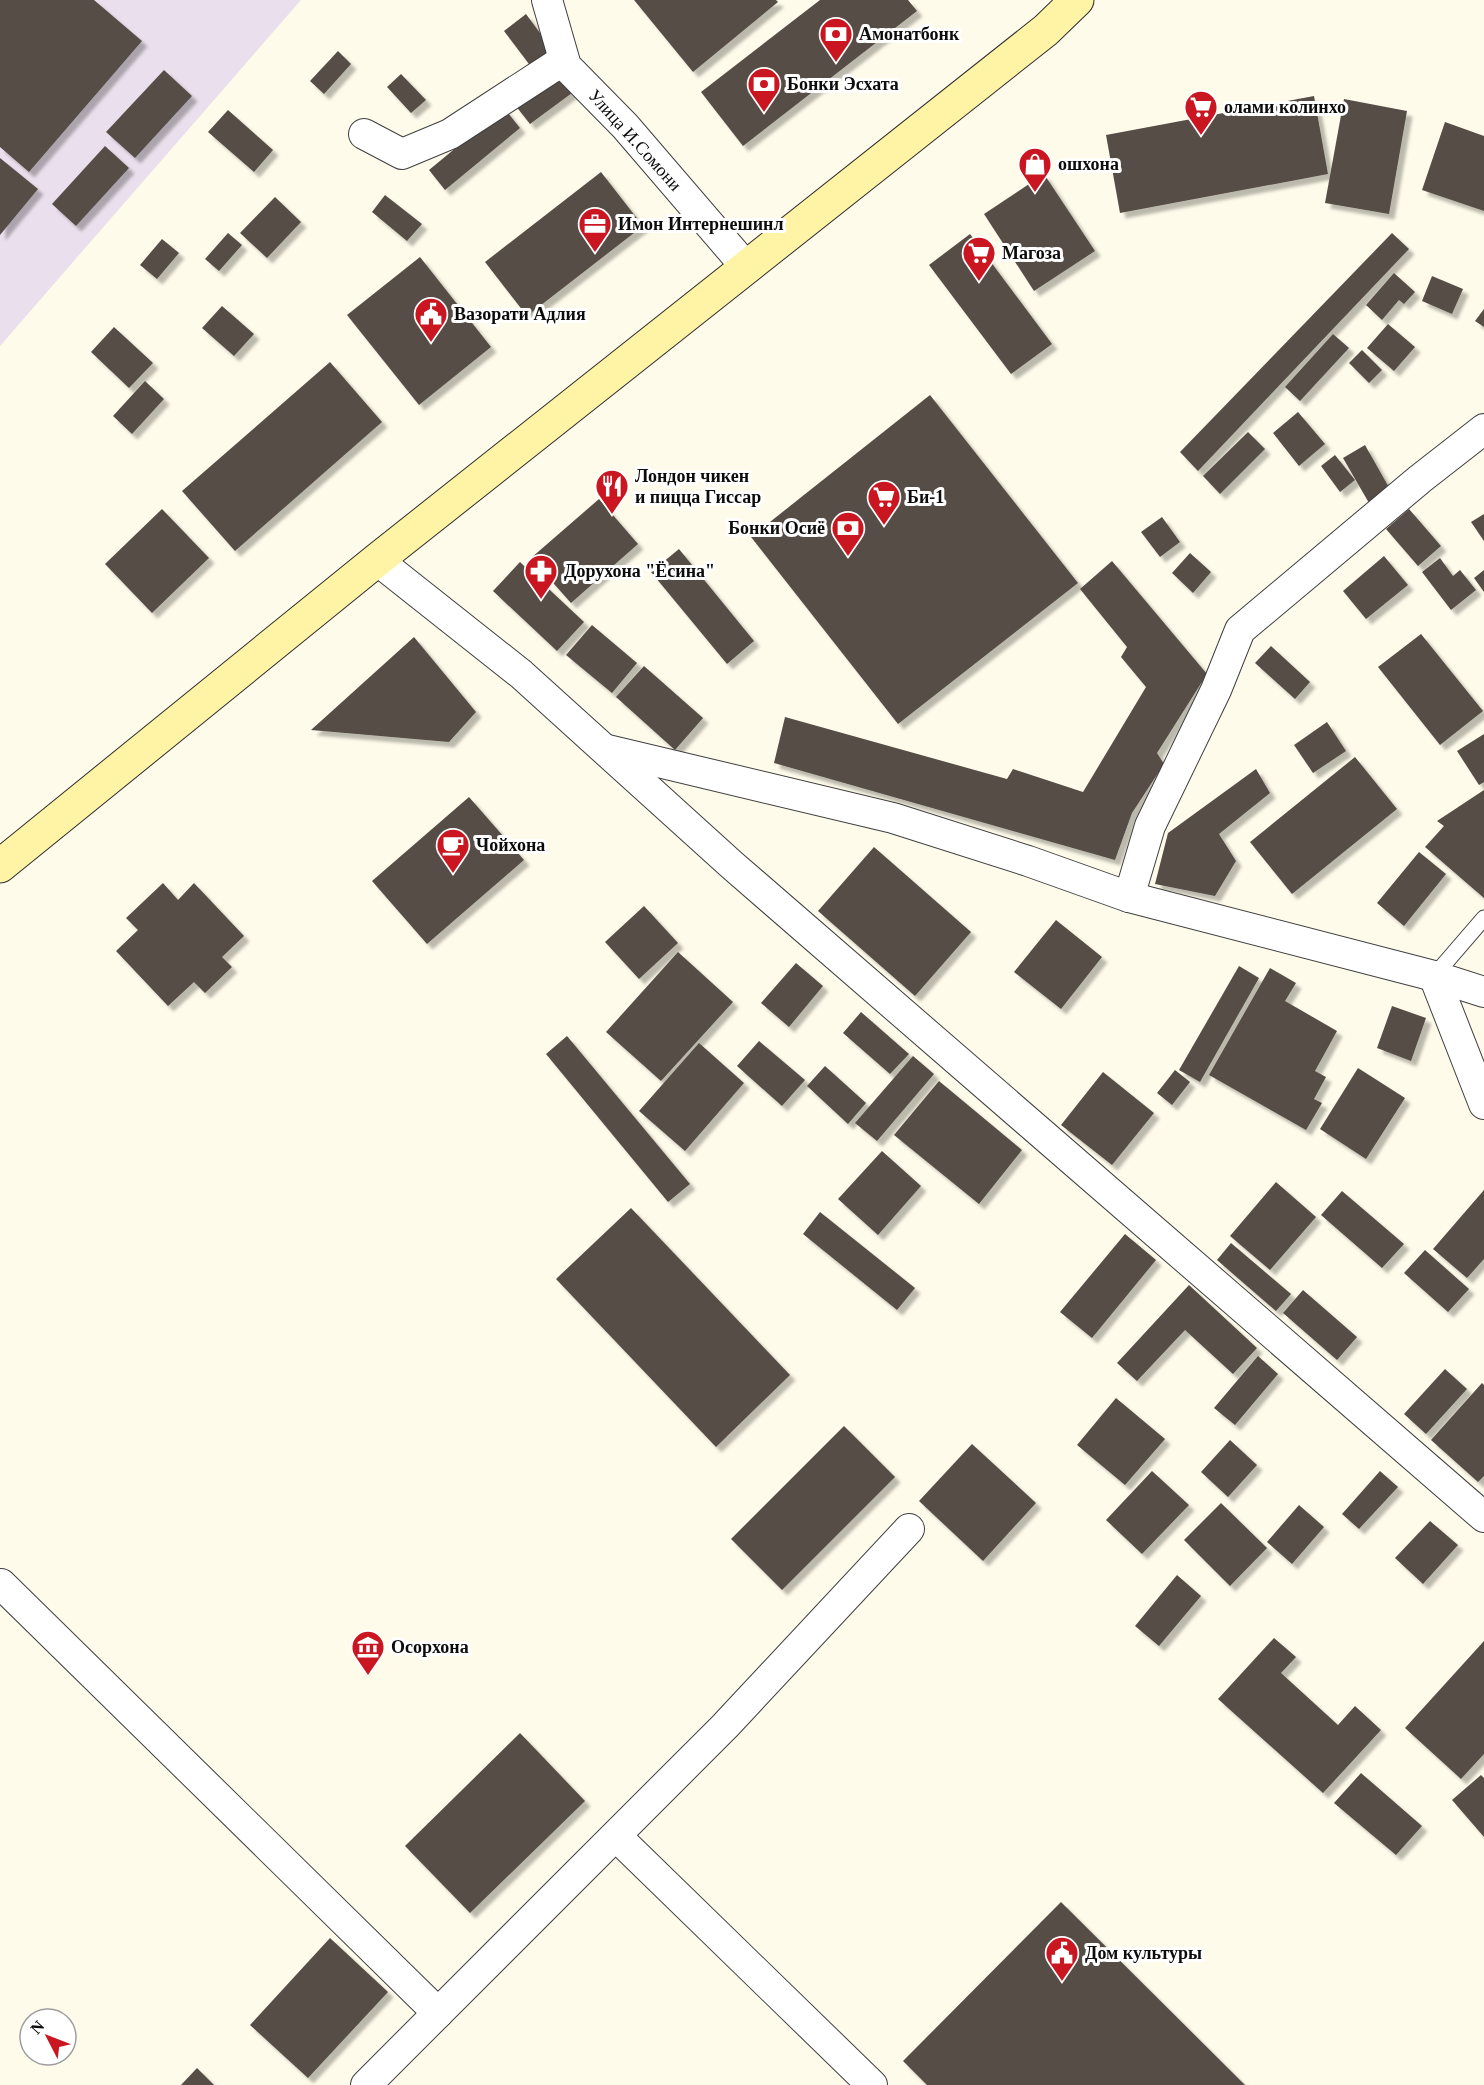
<svg xmlns="http://www.w3.org/2000/svg" width="1484" height="2085" viewBox="0 0 1484 2085" font-family="'Times New Roman',serif">
<defs>
<filter id="shadow"><feDropShadow dx="5.5" dy="5.5" stdDeviation="1.5" flood-color="#0004"/></filter>
</defs>
<rect width="100%" height="100%" fill="#fffbeb"/>
<polygon fill="#eadfec" points="0,0 301,0 0,346"/>
<g fill="#564d47" filter="url(#shadow)">
<polygon points="0,0 94,0 142,41 29,172 0,147"/>
<polygon points="634,0 776,0 778,2 693,72"/>
<polygon points="820,0 908,0 917,11 743,146 701,92"/>
<polygon points="526,14 554,52 532,68 504,31"/>
<polygon points="338,51 351,64 324,94 310,81"/>
<polygon points="164,70 192,96 135,158 106,132"/>
<polygon points="557,73 572,93 530,124 515,105"/>
<polygon points="401,74 426,100 411,113 387,87"/>
<polygon points="1314,96 1328,174 1120,213 1106,135"/>
<polygon points="1344,99 1407,111 1389,214 1325,203"/>
<polygon points="504,108 520,128 445,190 429,170"/>
<polygon points="228,110 273,150 254,172 208,132"/>
<polygon points="1445,122 1484,136 1484,211 1422,190"/>
<polygon points="105,146 129,168 76,226 52,204"/>
<polygon points="0,158 38,189 0,235"/>
<polygon points="601,172 643,226 527,316 485,262"/>
<polygon points="1044,174 1095,251 1034,291 984,214"/>
<polygon points="385,195 422,224 407,241 372,212"/>
<polygon points="275,197 301,222 267,258 240,233"/>
<polygon points="228,233 242,245 219,271 205,259"/>
<polygon points="1392,233 1409,249 1198,471 1180,452"/>
<polygon points="970,234 1052,344 1011,374 929,265"/>
<polygon points="162,239 179,253 157,279 140,265"/>
<polygon points="420,257 491,347 419,405 347,315"/>
<polygon points="1394,273 1415,292 1404,304 1399,300 1382,320 1366,305"/>
<polygon points="1432,276 1463,289 1452,314 1422,301"/>
<polygon points="222,306 254,334 234,356 202,328"/>
<polygon points="1484,309 1484,327 1475,321"/>
<polygon points="1388,324 1415,347 1394,371 1367,348"/>
<polygon points="114,327 153,363 129,388 91,352"/>
<polygon points="1333,334 1349,348 1300,401 1285,387"/>
<polygon points="1362,350 1382,370 1369,383 1349,363"/>
<polygon points="330,362 382,422 235,551 182,491"/>
<polygon points="145,381 164,399 132,434 113,416"/>
<polygon points="930,395 1078,583 898,724 751,537"/>
<polygon points="1298,412 1325,444 1299,466 1273,433"/>
<polygon points="1248,432 1265,449 1220,494 1203,476"/>
<polygon points="1365,445 1391,491 1369,503 1343,458"/>
<polygon points="1335,455 1355,480 1340,492 1321,466"/>
<polygon points="599,499 638,544 571,603 531,558"/>
<polygon points="162,509 209,558 152,613 105,564"/>
<polygon points="1409,509 1441,546 1418,566 1386,529"/>
<polygon points="1484,514 1484,541 1471,522"/>
<polygon points="1162,517 1180,542 1160,557 1141,532"/>
<polygon points="679,549 754,641 727,664 651,572"/>
<polygon points="1190,553 1211,572 1193,593 1172,573"/>
<polygon points="1384,556 1408,585 1366,619 1343,591"/>
<polygon points="1440,558 1453,576 1460,570 1476,590 1451,610 1422,572"/>
<polygon points="1112,561 1207,674 1157,753 1164,764 1132,813 1115,860 774,763 785,717 1007,779 1013,769 1083,792 1146,687 1121,657 1127,647 1080,589"/>
<polygon points="520,562 584,622 557,651 493,591"/>
<polygon points="1484,570 1484,592 1474,578"/>
<polygon points="592,625 637,663 612,693 566,655"/>
<polygon points="1421,634 1483,711 1440,745 1378,667"/>
<polygon points="414,637 476,712 449,742 311,730"/>
<polygon points="1271,646 1310,682 1295,699 1255,663"/>
<polygon points="644,666 703,718 675,750 616,697"/>
<polygon points="1327,722 1346,751 1313,773 1294,745"/>
<polygon points="1484,734 1484,782 1479,785 1457,751"/>
<polygon points="1355,757 1397,809 1292,894 1250,842"/>
<polygon points="1256,769 1270,793 1219,834 1236,861 1215,896 1155,884 1168,833"/>
<polygon points="1484,790 1484,898 1425,847 1444,826 1437,821"/>
<polygon points="469,797 524,860 427,944 372,881"/>
<polygon points="874,847 971,932 915,996 818,911"/>
<polygon points="1419,852 1446,874 1404,926 1377,903"/>
<polygon points="163,883 178,900 194,883 244,936 222,957 232,967 205,993 194,982 168,1006 116,951 138,930 126,918"/>
<polygon points="644,906 678,943 639,979 605,942"/>
<polygon points="1056,920 1102,957 1061,1009 1014,972"/>
<polygon points="678,952 733,1002 661,1081 606,1032"/>
<polygon points="796,963 823,986 789,1027 761,1003"/>
<polygon points="1239,966 1259,978 1200,1082 1179,1070"/>
<polygon points="1270,968 1296,983 1285,1001 1337,1031 1315,1071 1326,1077 1314,1099 1322,1103 1306,1130 1209,1075"/>
<polygon points="1392,1006 1426,1018 1411,1061 1377,1048"/>
<polygon points="861,1012 909,1054 890,1074 843,1033"/>
<polygon points="567,1036 690,1184 668,1202 546,1054"/>
<polygon points="759,1041 805,1080 782,1106 737,1066"/>
<polygon points="699,1043 744,1083 685,1151 639,1111"/>
<polygon points="913,1056 934,1074 877,1141 855,1123"/>
<polygon points="825,1066 866,1103 848,1124 807,1086"/>
<polygon points="1358,1068 1405,1098 1366,1159 1320,1129"/>
<polygon points="1175,1070 1190,1082 1172,1105 1157,1093"/>
<polygon points="1103,1072 1154,1113 1112,1165 1061,1125"/>
<polygon points="939,1081 1022,1150 979,1204 894,1135"/>
<polygon points="882,1151 921,1186 878,1235 838,1199"/>
<polygon points="1276,1182 1316,1217 1270,1270 1230,1236"/>
<polygon points="1484,1190 1484,1259 1467,1278 1433,1249"/>
<polygon points="1342,1191 1404,1244 1382,1268 1321,1215"/>
<polygon points="631,1208 790,1375 716,1447 556,1279"/>
<polygon points="820,1212 915,1288 897,1310 803,1234"/>
<polygon points="1125,1234 1156,1260 1092,1338 1060,1312"/>
<polygon points="1231,1243 1291,1294 1276,1311 1217,1260"/>
<polygon points="1425,1250 1469,1289 1448,1312 1404,1273"/>
<polygon points="1189,1285 1257,1348 1233,1374 1185,1330 1137,1381 1117,1363"/>
<polygon points="1303,1290 1357,1337 1337,1360 1283,1313"/>
<polygon points="1258,1356 1278,1374 1235,1425 1214,1408"/>
<polygon points="1445,1369 1467,1389 1426,1434 1404,1414"/>
<polygon points="1482,1383 1484,1385 1484,1476 1478,1482 1431,1440"/>
<polygon points="1116,1398 1165,1439 1125,1485 1077,1445"/>
<polygon points="844,1426 895,1477 782,1590 731,1539"/>
<polygon points="1230,1440 1257,1465 1228,1497 1201,1472"/>
<polygon points="972,1444 1036,1503 983,1561 919,1501"/>
<polygon points="1152,1471 1189,1505 1142,1554 1106,1520"/>
<polygon points="1380,1471 1398,1487 1359,1529 1342,1514"/>
<polygon points="1221,1503 1267,1548 1230,1586 1184,1540"/>
<polygon points="1299,1505 1324,1527 1292,1564 1267,1542"/>
<polygon points="1430,1521 1458,1545 1423,1584 1395,1558"/>
<polygon points="1177,1575 1201,1596 1159,1646 1135,1626"/>
<polygon points="1274,1638 1296,1657 1281,1673 1338,1725 1355,1706 1381,1730 1323,1793 1218,1699"/>
<polygon points="1484,1641 1484,1754 1461,1779 1405,1728"/>
<polygon points="520,1733 585,1801 470,1913 405,1846"/>
<polygon points="1361,1773 1422,1826 1396,1855 1334,1803"/>
<polygon points="1481,1775 1484,1778 1484,1837 1452,1800"/>
<polygon points="1061,1902 1245,2085 927,2085 903,2061"/>
<polygon points="330,1938 388,1992 308,2078 250,2025"/>
<polygon points="197,2068 214,2085 181,2085"/>
</g>
<g fill="none" stroke-linecap="round" stroke-linejoin="round">
<defs>
<polyline id="lane" points="1434,976 1484,918"/>
<g id="street">
<polyline points="547,0 566,66 625,126 747,268"/>
<polyline points="364,134 402,154 450,134 559,63 566,66"/>
<polyline points="377,560 521,674 732,865 1484,1517"/>
<polyline points="608,750 893,818 1028,861 1129,897 1434,976 1484,992"/>
<polyline points="1129,897 1150,826 1216,690 1240,630 1420,479 1484,429"/>
<polyline points="1434,976 1484,1104"/>
<polyline points="1,1584 438,2013"/>
<polyline points="616,1836 872,2085"/>
<polyline points="366,2085 725,1726 909,1529"/>
</g>
<polyline id="secondary" points="0,866 377,560 1046,30 1077,0"/>
</defs>
<use href="#lane" stroke="#3f3f3f" stroke-width="17"/>
<use href="#street" stroke="#3f3f3f" stroke-width="32"/>
<use href="#secondary" stroke="#2e2e2e" stroke-width="35"/>
<use href="#lane" stroke="#fff" stroke-width="15"/>
<use href="#street" stroke="#fff" stroke-width="30"/>
<use href="#secondary" stroke="#fff4a6" stroke-width="33"/>
</g>
<defs>
<symbol id="bank-pin" viewBox="-11 -11 22 30"><path d="M0 17L-7.5 6A9.5 9.5 0 1 1 7.5 6Z" fill="#c91621" stroke="#fff"/><path d="M-6-4H6V4H-6ZM0-2.3a2.3 2.3 0 1 0 0 4.6a2.3 2.3 0 1 0 0-4.6Z" fill="#fff"/></symbol>
<symbol id="supermarket-pin" viewBox="-11 -11 22 30"><path d="M0 17L-7.5 6A9.5 9.5 0 1 1 7.5 6Z" fill="#c91621" stroke="#fff"/><path d="M-6-5.5h2.5l.6 2H6L4.5 2H-2.5L-4.4-4H-6ZM-1.5 3.2a1.3 1.3 0 1 0 .1 0ZM3 3.2a1.3 1.3 0 1 0 .1 0Z" fill="#fff"/></symbol>
<symbol id="shop-pin" viewBox="-11 -11 22 30"><path d="M0 17L-7.5 6A9.5 9.5 0 1 1 7.5 6Z" fill="#c91621" stroke="#fff"/><path d="M-5-2.5h2.3a2.7 3.5 0 0 1 5.4 0H5L5.5 6h-11ZM-1.5-2.5h3a1.5 2.3 0 0 0-3 0Z" fill="#fff"/></symbol>
<symbol id="office-pin" viewBox="-11 -11 22 30"><path d="M0 17L-7.5 6A9.5 9.5 0 1 1 7.5 6Z" fill="#c91621" stroke="#fff"/><path d="M-6-3h4V-5.5h4V-3h4V5H-6ZM-1-4.5V-3h2v-1.5ZM-6 0V1H6V0Z" fill="#fff"/></symbol>
<symbol id="civic-pin" viewBox="-11 -11 22 30"><path d="M0 17L-7.5 6A9.5 9.5 0 1 1 7.5 6Z" fill="#c91621" stroke="#fff"/><path d="M-.6-6.5H3V-4.5H.6V-3L4-1V1h2V6H-6V1h2V-1L-.6-3ZM-1.2 2.5V6h2.4V2.5Z" fill="#fff"/></symbol>
<symbol id="restaurant-pin" viewBox="-11 -11 22 30"><path d="M0 17L-7.5 6A9.5 9.5 0 1 1 7.5 6Z" fill="#c91621" stroke="#fff"/><path d="M-5-6h1v4h1v-4h1v4h1v-4h1v5L-1.5 .5V6h-2V.5L-5-1ZM5-6V6H3V1.5H1.5Q1.5-4 5-6Z" fill="#fff"/></symbol>
<symbol id="pharmacy-pin" viewBox="-11 -11 22 30"><path d="M0 17L-7.5 6A9.5 9.5 0 1 1 7.5 6Z" fill="#c91621" stroke="#fff"/><path d="M-2-6h4v4h4v4h-4v4h-4v-4h-4v-4h4Z" fill="#fff"/></symbol>
<symbol id="cafe-pin" viewBox="-11 -11 22 30"><path d="M0 17L-7.5 6A9.5 9.5 0 1 1 7.5 6Z" fill="#c91621" stroke="#fff"/><path d="M-5.5-4.5H6V0H3Q3 3.5 0 3.5H-2.5Q-5.5 3.5-5.5 0ZM3-3.2v2h1.7v-2ZM-6 4.5H4V6H-6Z" fill="#fff"/></symbol>
<symbol id="museum-pin" viewBox="-11 -11 22 30"><path d="M0 17L-7.5 6A9.5 9.5 0 1 1 7.5 6Z" fill="#c91621" stroke="#fff"/><path d="M0-6L6-3V-2H-6V-3ZM-5-1h2V3h-2ZM-1-1h2V3h-2ZM3-1h2V3H3ZM-6 4H6V6H-6Z" fill="#fff"/></symbol>
</defs>
<g fill-rule="evenodd">
<use href="#bank-pin" x="817" y="15" width="38" height="52"/>
<use href="#bank-pin" x="745" y="65" width="38" height="52"/>
<use href="#supermarket-pin" x="1182" y="88" width="38" height="52"/>
<use href="#shop-pin" x="1016" y="145" width="38" height="52"/>
<use href="#office-pin" x="576" y="205" width="38" height="52"/>
<use href="#supermarket-pin" x="960" y="234" width="38" height="52"/>
<use href="#civic-pin" x="412" y="295" width="38" height="52"/>
<use href="#restaurant-pin" x="593" y="467" width="38" height="52"/>
<use href="#supermarket-pin" x="865" y="478" width="38" height="52"/>
<use href="#bank-pin" x="829" y="509" width="38" height="52"/>
<use href="#pharmacy-pin" x="522" y="552" width="38" height="52"/>
<use href="#cafe-pin" x="434" y="826" width="38" height="52"/>
<use href="#museum-pin" x="349" y="1628" width="38" height="52"/>
<use href="#civic-pin" x="1043" y="1934" width="38" height="52"/>
</g>
<g text-anchor="middle" dominant-baseline="central" stroke-width="6" stroke-linejoin="round" paint-order="stroke">
<g font-size="18" font-weight="bold" fill="#0c0c0c" stroke="#fff" text-anchor="start">
<text x="859" y="34">Амонатбонк</text>
<text x="787" y="84">Бонки Эсхата</text>
<text x="1224" y="107">олами колинхо</text>
<text x="1058" y="164">ошхона</text>
<text x="618" y="224">Имон Интернешинл</text>
<text x="1002" y="253">Магоза</text>
<text x="454" y="314">Вазорати Адлия</text>
<text x="635" y="476">Лондон чикен<tspan x="635" dy="21">и пицца Гиссар</tspan></text>
<text x="907" y="497">Би-1</text>
<text x="825" y="528" text-anchor="end">Бонки Осиё</text>
<text x="564" y="571">Дорухона "Ёсина"</text>
<text x="476" y="845">Чойхона</text>
<text x="391" y="1647">Осорхона</text>
<text x="1085" y="1953">Дом культуры</text>
</g>
<g font-size="18" fill="#0c0c0c" stroke="#fff">
<text transform="translate(635 140) rotate(48)">Улица И.Сомони</text>
</g>
</g>
<g transform="translate(48 2037) rotate(312)"><circle r="28" fill="#ffffff" stroke="#9e9e9e" stroke-width="1.5"/>
<path d="M0-4.5L10 22L0 15L-10 22Z" fill="#c91621"/>
<text y="-9" font-size="16" font-weight="bold" text-anchor="middle" fill="#0c0c0c">N</text>
</g>
</svg>
